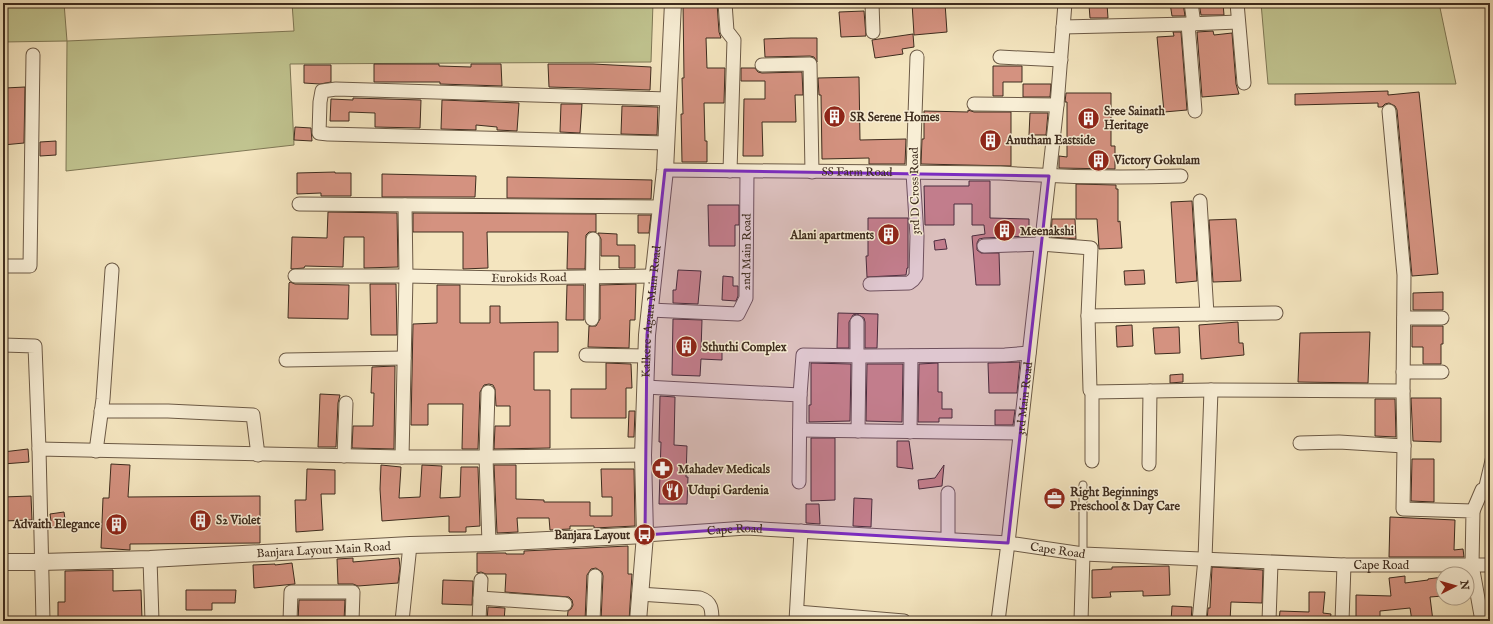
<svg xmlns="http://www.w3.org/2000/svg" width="1493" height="624" viewBox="0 0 1493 624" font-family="'IM FELL English',serif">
<rect width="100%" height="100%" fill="#f4e5bf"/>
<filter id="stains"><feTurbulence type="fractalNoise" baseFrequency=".005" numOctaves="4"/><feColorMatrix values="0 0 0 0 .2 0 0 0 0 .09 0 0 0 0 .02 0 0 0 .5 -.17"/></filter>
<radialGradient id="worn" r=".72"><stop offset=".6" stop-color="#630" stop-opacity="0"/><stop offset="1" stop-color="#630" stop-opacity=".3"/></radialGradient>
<g fill="#c0c38f" stroke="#7f7856">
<polygon points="3,3 64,3 67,41 294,31 292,3 653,3 651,62 290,64 294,145 66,171 67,41 3,42"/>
<polygon points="1261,3 1439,3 1456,84 1268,84"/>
</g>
<g fill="#d49280" stroke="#3e2c1e">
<polygon points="683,3 717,3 719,32 721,38 706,38 707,68 725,68 724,103 704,103 705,141 707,141 707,162 682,162 681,114 683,114 682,78 684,78"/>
<polygon points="912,3 945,3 947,32 914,35"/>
<polygon points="1170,3 1183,3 1185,16 1172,16"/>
<polygon points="1199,3 1223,3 1224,15 1201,15"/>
<polygon points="1107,4 1108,18 1090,18 1089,5"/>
<polygon points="864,11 866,36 841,37 839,12"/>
<polygon points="1213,31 1214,35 1232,33 1236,84 1239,94 1202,97 1197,32"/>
<polygon points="1173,32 1181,32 1187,110 1164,112 1157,37 1174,36"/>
<polygon points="913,34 914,47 902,49 903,54 875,58 872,40"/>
<polygon points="791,38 817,38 817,62 814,57 810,56 765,57 764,39"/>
<polygon points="374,64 439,64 439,66 471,67 471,64 501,64 502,86 440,84 440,82 374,82"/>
<polygon points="548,64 593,64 651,67 650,90 549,87"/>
<polygon points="304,65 331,65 331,82 320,84 304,83"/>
<polygon points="993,66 1022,66 1022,82 1003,82 1003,96 993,96"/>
<polygon points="741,68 755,68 758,72 762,73 802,72 803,95 795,95 796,122 762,122 763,156 743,156 744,99 765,99 765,81 741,81"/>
<polygon points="859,77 860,140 906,139 905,164 869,164 869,158 822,159 821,95 819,95 818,78"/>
<polygon points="1023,84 1051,84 1050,97 1023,97"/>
<polygon points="25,87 24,143 3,145 4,108 6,108 5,88"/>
<polygon points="1388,91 1388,95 1419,92 1438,274 1412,276 1397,110 1395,106 1389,103 1385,104 1382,107 1378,107 1378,103 1295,105 1295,94"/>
<polygon points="1066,93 1111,93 1111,146 1115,146 1115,169 1059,168 1059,156 1067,157 1067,102 1065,102"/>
<polygon points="353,98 421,100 420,128 375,127 375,113 349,112 349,121 330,121 331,99 353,100"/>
<polygon points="442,100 519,103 517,131 497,130 497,127 476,125 476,130 441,129"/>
<polygon points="561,104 582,104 580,133 560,132"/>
<polygon points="622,106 658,107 657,135 621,134"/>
<polygon points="968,110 974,112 1011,112 1011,166 921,164 922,139 924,139 924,111 968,112"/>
<polygon points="1030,113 1048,113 1046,135 1029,135"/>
<polygon points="295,127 311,128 312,141 294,140"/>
<polygon points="56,141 56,155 40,156 40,142"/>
<polygon points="335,172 335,173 351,173 351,196 321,196 321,193 297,194 297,173"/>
<polygon points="382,174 476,176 475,197 382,197"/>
<polygon points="507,177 652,180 651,199 507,198"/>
<polygon points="969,181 990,181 990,218 1029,219 1029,236 984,238 979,239 977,243 977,250 981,253 999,253 1000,285 976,285 972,236 985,234 984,225 972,225 972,204 954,204 954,225 925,225 924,186 969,186"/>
<polygon points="1076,184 1116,185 1116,189 1118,189 1118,222 1120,221 1122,248 1099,249 1097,219 1076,219"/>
<polygon points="1192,201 1197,281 1176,283 1171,202"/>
<polygon points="708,205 739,205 739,225 735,225 735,246 709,246"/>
<polygon points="328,212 397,213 398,267 364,268 364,237 344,237 343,267 305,266 304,268 291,269 292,237 327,238"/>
<polygon points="413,213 596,214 596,232 589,232 586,235 585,269 567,269 568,232 487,232 488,268 463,269 463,232 413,232"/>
<polygon points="638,215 651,215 649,233 638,233"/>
<polygon points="868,218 908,218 908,268 907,268 906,275 867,277 866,256 868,256"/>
<polygon points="1052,219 1075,219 1076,239 1051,237"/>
<polygon points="1236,219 1241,281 1213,282 1209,220"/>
<polygon points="598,233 617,234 617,245 635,245 635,268 619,268 619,256 601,256 601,239"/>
<polygon points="945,239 947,249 935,250 934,241"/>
<polygon points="678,270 701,271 698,304 673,303 673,290 676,290"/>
<polygon points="1144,270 1145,284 1125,285 1124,271"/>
<polygon points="723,276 733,277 733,286 738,286 738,296 736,301 722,300"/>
<polygon points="290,282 295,284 349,285 348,319 288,318 289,283"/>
<polygon points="370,284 396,284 397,335 371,335"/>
<polygon points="636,284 635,320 630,320 629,348 588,347 589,326 596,326 600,319 600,285"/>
<polygon points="437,285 460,285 460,323 490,323 490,306 500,306 500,323 558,322 558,352 534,352 534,390 550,390 550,448 494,449 495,426 510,426 510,406 496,406 495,389 493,385 489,384 484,385 480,392 478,449 462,449 463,404 428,404 428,425 411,425 413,324 437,323"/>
<polygon points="567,285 584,285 584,320 566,320"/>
<polygon points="1443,292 1443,310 1413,310 1413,293"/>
<polygon points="838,313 878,314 877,348 865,348 865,322 864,318 857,314 853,315 849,322 849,348 837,348"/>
<polygon points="673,319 702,320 701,351 722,352 722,360 701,359 700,376 672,375"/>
<polygon points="1238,322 1239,343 1243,343 1244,355 1201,359 1199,325"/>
<polygon points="1132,325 1133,346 1117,347 1116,326"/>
<polygon points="1412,326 1443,326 1443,344 1441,344 1441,364 1423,364 1423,347 1412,347"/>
<polygon points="1179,327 1180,353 1155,354 1153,328"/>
<polygon points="1370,332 1368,383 1298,382 1300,333"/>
<polygon points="1020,362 1017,393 989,393 988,363"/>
<polygon points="606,363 631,364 632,388 626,388 626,418 571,418 571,389 606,389"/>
<polygon points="811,363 851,364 850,421 809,422 809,405 811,405"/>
<polygon points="938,363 938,392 942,392 942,409 952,409 952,418 939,418 939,422 918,422 919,364"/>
<polygon points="867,364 903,364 902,422 866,421"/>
<polygon points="395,366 394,449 352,448 353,426 373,426 374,393 371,393 372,367"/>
<polygon points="1183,374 1183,382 1170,383 1170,375"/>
<polygon points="320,394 340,395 338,403 336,447 318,447"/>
<polygon points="660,396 675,397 674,445 687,446 686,477 688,477 687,504 659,504 661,442 659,442"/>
<polygon points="1411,398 1441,398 1441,442 1413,441"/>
<polygon points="1375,399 1395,399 1396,437 1375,436"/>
<polygon points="995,410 1015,410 1013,425 995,425"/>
<polygon points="629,411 635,411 634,437 628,437"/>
<polygon points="811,438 835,438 835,500 811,501"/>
<polygon points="897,441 909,441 913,469 897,467"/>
<polygon points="28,449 29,462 3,464 3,452"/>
<polygon points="1412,459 1434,459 1434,502 1411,501"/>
<polygon points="111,464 130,465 128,497 260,496 260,543 130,544 130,550 101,548 103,498 109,498"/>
<polygon points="381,465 401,467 399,498 420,497 422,465 442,466 440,498 460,497 461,467 478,467 480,526 466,527 466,532 449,532 449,516 382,521 380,489"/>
<polygon points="494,465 516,465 516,499 544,500 544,502 590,502 590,516 612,516 612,497 602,497 601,469 634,469 635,526 594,528 594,526 570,526 570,529 550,530 549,518 517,518 518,532 497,533"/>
<polygon points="944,465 942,486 919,489 918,480 935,478"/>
<polygon points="307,469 335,470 335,494 321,494 323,530 296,532 295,500 306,500"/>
<polygon points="31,496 32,520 3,521 3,497"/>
<polygon points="854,498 872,499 871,527 853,526"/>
<polygon points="806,504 819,504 820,524 806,523"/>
<polygon points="64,512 66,526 52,528 50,514"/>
<polygon points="1390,517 1455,520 1454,550 1463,549 1464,557 1389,557"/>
<polygon points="628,546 628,574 632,574 629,621 601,621 603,576 602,572 596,568 591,569 587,575 585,621 567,621 568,611 571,609 573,605 572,600 569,597 505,592 506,574 486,574 481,572 477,573 477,553 506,553 506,554 524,554 524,551"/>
<polygon points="353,558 353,562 399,558 400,568 398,583 358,586 353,584 338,584 337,559"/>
<polygon points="292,563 295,584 254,588 253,565 275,564 275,565"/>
<polygon points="1169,566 1170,595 1143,596 1143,591 1110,592 1111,597 1092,598 1092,570 1112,569 1112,567"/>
<polygon points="1212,567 1263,570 1262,603 1231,602 1230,621 1207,621 1208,608 1210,608"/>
<polygon points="113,570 113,591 141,590 142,619 58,621 58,602 65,602 65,571"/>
<polygon points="1405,576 1405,583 1428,580 1428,579 1443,577 1443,596 1430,597 1433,621 1412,621 1410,608 1380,611 1380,618 1356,618 1356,595 1391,596 1389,578"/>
<polygon points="443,580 473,581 472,605 442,604"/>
<polygon points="186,590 236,590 235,603 212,603 212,610 186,610"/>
<polygon points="1309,592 1325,592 1323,613 1331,614 1330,621 1279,621 1280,611 1309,612"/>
<polygon points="299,600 345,600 344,621 298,621"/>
<polygon points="1172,606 1192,607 1191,621 1171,621"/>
<polygon points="488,607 505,608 504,621 487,621"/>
</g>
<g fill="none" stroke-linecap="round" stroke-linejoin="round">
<defs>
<g id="service">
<polyline points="1482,490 1490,456"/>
<polyline points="1083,554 1083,485"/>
</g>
<g id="minor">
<polyline points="725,3 727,31 734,40 730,171"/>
<polyline points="872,3 873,32"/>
<polyline points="1191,3 1194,24"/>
<polyline points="1237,3 1244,83"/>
<polyline points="1188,24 1195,111"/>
<polyline points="1063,27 1188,24 1238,22"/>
<polyline points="1000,57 1061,60"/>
<polyline points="762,65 810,64 812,172"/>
<polyline points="974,104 1057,105"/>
<polyline points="1389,111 1404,275 1403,391"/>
<polyline points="666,143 328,134 319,133 320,102 322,91 336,89 668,99"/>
<path id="s1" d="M665,170L1000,173C1060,177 1120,178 1181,176"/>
<polyline points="1200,201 1207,314"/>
<polyline points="299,204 660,207"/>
<polyline points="984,246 1041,244 1091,248 1088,316 1090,390 1092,392 1211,390 1403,391 1404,446 1403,509 1473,511 1472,565 1482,621"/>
<polyline points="3,266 30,266 33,55"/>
<path id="s2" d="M295,276H406L505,278L653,276"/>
<polyline points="870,284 909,283 913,280 916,276 917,236 913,173 917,57"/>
<path id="s3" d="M650,310L738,314L746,298L747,172"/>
<polyline points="1088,316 1276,313"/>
<polyline points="1404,318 1442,318"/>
<polyline points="592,319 593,239"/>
<polyline points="857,322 857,356"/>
<polyline points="3,345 35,346 39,449"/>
<polyline points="586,355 646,356"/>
<polyline points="286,360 404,358"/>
<polyline points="1403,372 1442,372"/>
<polyline points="645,387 800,395 799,482"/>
<polyline points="488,392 486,457 489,543"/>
<polyline points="1092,392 1092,461"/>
<polyline points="800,395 803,355 864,356 1005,355 1029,353"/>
<polyline points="101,411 168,411 253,415 258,455"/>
<polyline points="800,430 1020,433"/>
<polyline points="858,431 859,356"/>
<polyline points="910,432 911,356"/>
<polyline points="1300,443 1339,442 1404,446"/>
<polyline points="96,451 103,399 112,270"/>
<polyline points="344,456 346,403"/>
<polyline points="402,457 406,276 405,205"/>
<polyline points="1149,464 1150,391"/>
<polyline points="1473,511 1482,490 1490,490"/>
<path id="s4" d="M645,535L746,528L1008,543L1083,554L1344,565H1490"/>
<polyline points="948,539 948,493"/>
<polyline points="150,559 152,621"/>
<path d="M639,594L700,598C712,602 712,610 712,621"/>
<polyline points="480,598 481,580"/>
<polyline points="797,612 904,621"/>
<polyline points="43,621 39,449 402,457 486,457 643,455"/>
<polyline points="290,621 291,592 353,592 352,621"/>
<polyline points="402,621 410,545"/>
<polyline points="479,621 480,598 565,604"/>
<polyline points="593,621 595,576"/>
<polyline points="796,621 801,531"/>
<path id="s5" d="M998,621L1008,543L1057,105L1065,3"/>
<polyline points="1081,621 1083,554"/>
<polyline points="1199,621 1205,559 1211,390"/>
<polyline points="1269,621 1271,563"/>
<polyline points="1342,621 1344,565"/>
</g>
<g id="tertiary">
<path id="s6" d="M3,562H41L150,559L410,545L489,543L645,535"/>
<path id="s7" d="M638,621L645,535L643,455L647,335L665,170L673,3"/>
</g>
</defs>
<use href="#service" stroke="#6c5a46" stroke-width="9"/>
<use href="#minor" stroke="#6c5a46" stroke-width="15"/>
<use href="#tertiary" stroke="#6c5a46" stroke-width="18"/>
<use href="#service" stroke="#f8eed5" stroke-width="7"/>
<use href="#minor" stroke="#f8eed5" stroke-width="13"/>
<use href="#tertiary" stroke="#f8eed5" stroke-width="16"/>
</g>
<path fill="#7b2cbf" fill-opacity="0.2" stroke="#7b2cbf" stroke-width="3" stroke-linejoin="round" d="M665,170L1049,176L1008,543L746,528L645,535L647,335Z"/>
<defs>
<symbol id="building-disc" viewBox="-11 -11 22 22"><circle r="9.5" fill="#8f2418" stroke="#f8eed5"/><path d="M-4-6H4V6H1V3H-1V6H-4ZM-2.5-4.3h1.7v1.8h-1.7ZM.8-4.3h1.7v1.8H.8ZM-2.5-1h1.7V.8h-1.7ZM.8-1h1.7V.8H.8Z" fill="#fff"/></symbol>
<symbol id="pharmacy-disc" viewBox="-11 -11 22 22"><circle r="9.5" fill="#8f2418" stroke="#f8eed5"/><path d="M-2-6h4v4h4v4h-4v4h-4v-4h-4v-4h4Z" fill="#fff"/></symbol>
<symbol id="restaurant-disc" viewBox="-11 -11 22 22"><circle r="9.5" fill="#8f2418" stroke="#f8eed5"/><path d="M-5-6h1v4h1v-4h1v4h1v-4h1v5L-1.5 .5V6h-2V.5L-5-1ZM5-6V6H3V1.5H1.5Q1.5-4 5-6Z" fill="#fff"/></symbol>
<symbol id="office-disc" viewBox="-11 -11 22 22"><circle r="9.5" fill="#8f2418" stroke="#f8eed5"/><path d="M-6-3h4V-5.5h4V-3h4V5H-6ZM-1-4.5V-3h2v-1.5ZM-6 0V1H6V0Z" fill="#fff"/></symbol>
<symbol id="bus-disc" viewBox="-11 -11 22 22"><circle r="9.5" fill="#8f2418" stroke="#f8eed5"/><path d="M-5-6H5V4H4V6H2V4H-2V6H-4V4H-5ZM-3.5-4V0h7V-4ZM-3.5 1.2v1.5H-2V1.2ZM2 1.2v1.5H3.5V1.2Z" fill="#fff"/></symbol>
</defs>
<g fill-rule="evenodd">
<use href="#building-disc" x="822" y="104" width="25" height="25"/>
<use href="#building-disc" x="1076" y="106" width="25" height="25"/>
<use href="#building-disc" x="978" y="128" width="25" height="25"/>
<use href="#building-disc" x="1086" y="148" width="25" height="25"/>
<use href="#building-disc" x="992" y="218" width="25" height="25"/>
<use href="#building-disc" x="876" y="222" width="25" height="25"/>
<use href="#building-disc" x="674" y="334" width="25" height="25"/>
<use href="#pharmacy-disc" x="650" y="456" width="25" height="25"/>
<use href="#restaurant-disc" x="660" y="478" width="25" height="25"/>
<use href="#office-disc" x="1042" y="486" width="25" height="25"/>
<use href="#building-disc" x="188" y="508" width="25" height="25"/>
<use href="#building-disc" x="104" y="512" width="25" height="25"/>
<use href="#bus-disc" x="632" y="522" width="25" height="25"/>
</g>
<g text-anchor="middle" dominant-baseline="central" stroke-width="3" stroke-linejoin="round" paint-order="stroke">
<g font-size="12" font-weight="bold" fill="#3e2c1e" stroke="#f8eed5" text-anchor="start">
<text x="1104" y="111">Sree Sainath<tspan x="1104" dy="14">Heritage</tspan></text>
<text x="850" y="117">SR Serene Homes</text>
<text x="1006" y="140">Anutham Eastside</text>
<text x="1114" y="160">Victory Gokulam</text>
<text x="1020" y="231">Meenakshi</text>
<text x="874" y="235" text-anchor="end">Alani apartments</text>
<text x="702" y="347">Sthuthi Complex</text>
<text x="678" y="469">Mahadev Medicals</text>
<text x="688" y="490">Udupi Gardenia</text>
<text x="1070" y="492">Right Beginnings<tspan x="1070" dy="14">Preschool &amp; Day Care</tspan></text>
<text x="216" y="520">S2 Violet</text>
<text x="100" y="524" text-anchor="end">Advaith Elegance</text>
<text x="630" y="535" text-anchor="end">Banjara Layout</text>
</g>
<g font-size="12" fill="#3e2c1e" stroke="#f8eed5">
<text stroke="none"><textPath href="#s1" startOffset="192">SS Farm Road</textPath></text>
<text transform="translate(915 191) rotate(-91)">3rd D Cross Road</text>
<text stroke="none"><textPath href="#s3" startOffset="152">2nd Main Road</textPath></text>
<text stroke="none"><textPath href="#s2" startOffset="234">Eurokids Road</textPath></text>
<text stroke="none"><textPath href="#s7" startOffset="310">Kalkere-Agara Main Road</textPath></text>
<text stroke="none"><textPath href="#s5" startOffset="224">3rd Main Road</textPath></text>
<text stroke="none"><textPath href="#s4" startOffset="90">Cape Road</textPath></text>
<text stroke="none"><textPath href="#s6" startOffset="321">Banjara Layout Main Road</textPath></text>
<text stroke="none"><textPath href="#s4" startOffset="414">Cape Road</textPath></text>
<text stroke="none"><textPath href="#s4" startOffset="738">Cape Road</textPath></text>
</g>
</g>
<rect width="1493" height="624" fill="none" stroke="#f4e5bf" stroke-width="16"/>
<rect x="4" y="4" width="1485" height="616" fill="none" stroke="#3e2c1e" stroke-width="2"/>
<rect x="8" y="8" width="1477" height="608" fill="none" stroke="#3e2c1e"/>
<g transform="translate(1455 586) rotate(84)"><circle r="19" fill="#f8eed5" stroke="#aea08c"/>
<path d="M0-3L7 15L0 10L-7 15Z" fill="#8f2418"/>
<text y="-6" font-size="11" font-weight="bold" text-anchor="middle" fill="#3e2c1e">N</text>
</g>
<rect width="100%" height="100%" filter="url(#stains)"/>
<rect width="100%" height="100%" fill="url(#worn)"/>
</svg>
